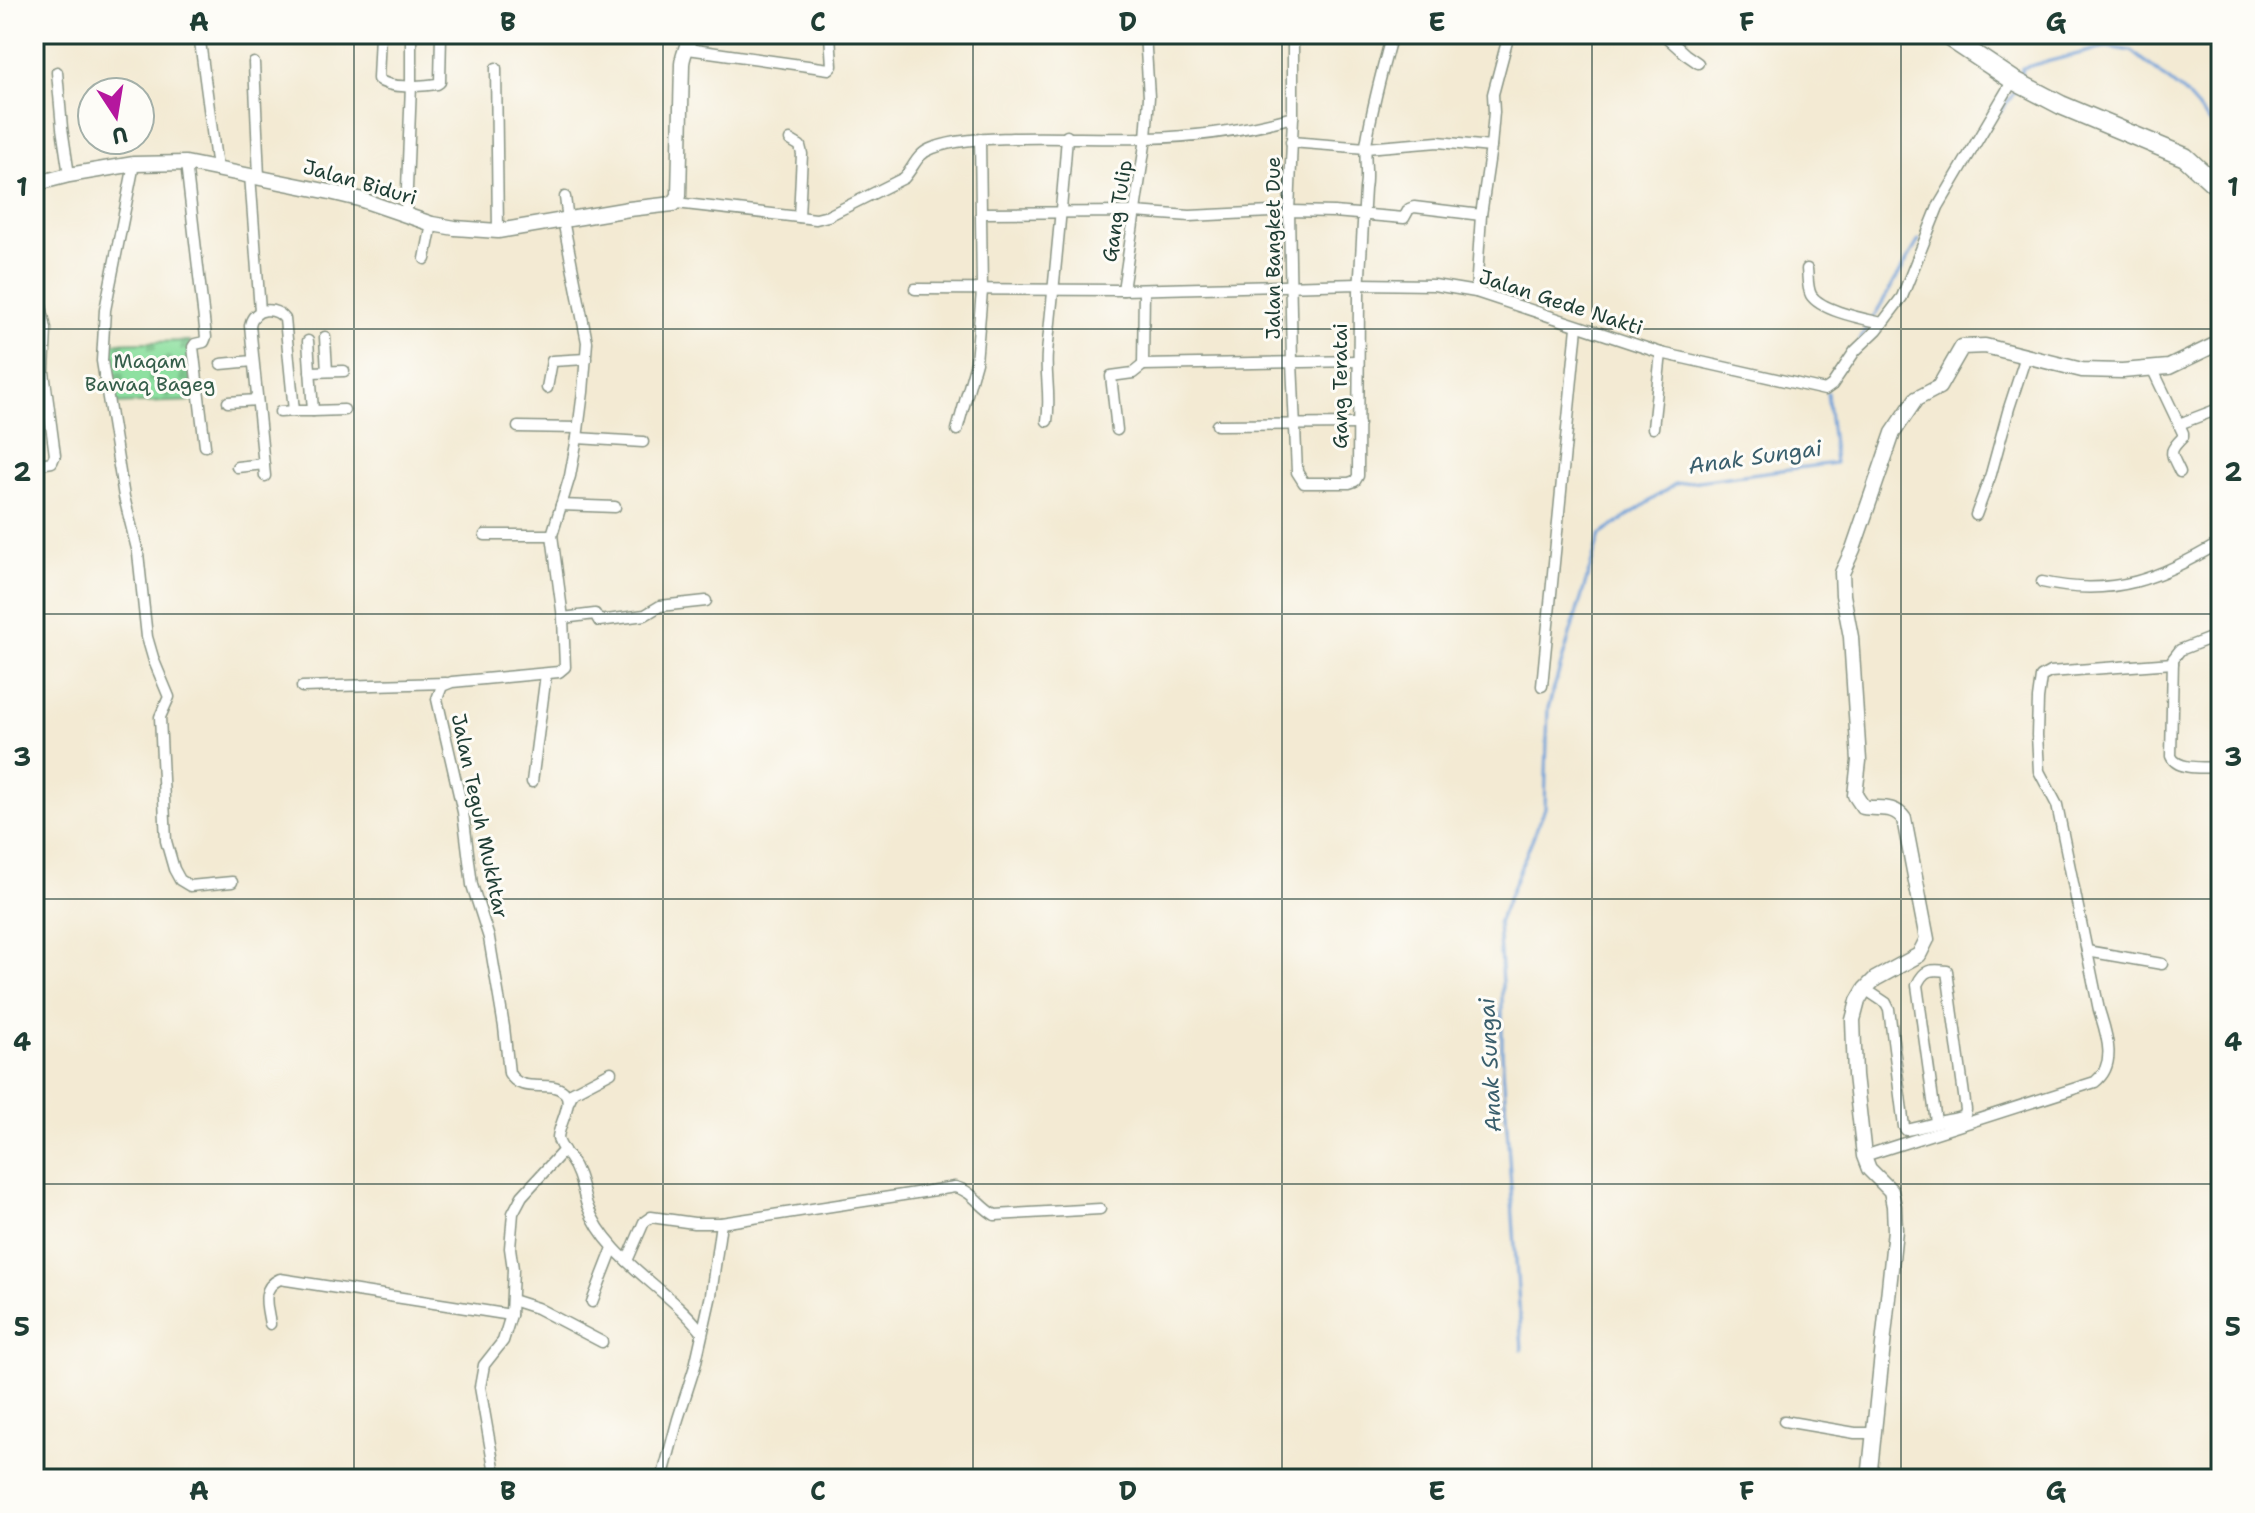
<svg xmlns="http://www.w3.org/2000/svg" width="2255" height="1513" viewBox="0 0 2255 1513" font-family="'Shantell Sans',sans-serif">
<defs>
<pattern id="cemetery-stones" width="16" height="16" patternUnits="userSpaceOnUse" patternTransform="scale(2)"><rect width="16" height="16" fill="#8ee0a0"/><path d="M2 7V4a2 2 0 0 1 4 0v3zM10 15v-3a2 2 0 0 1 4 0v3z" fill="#7ac18a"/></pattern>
</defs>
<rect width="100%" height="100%" fill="#fdfcf7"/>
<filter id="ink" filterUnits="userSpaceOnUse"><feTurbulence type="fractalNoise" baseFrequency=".0125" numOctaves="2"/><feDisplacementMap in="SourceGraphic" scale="16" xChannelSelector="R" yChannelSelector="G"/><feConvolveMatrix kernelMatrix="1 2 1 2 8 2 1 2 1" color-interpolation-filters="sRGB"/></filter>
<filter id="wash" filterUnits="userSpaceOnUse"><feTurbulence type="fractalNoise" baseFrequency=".006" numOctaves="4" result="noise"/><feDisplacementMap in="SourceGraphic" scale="32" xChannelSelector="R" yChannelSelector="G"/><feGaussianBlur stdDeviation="1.8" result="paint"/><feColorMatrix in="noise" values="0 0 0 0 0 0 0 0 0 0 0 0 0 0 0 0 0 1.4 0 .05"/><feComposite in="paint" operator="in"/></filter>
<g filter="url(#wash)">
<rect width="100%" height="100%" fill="#f3ead3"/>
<polygon fill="url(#cemetery-stones)" stroke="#568e6a" stroke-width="2" points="190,341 191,401 110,404 108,343"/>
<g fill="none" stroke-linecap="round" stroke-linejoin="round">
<g stroke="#6c9ed7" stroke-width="3">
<polyline points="2020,78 2022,68 2106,47 2132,51 2184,93 2221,135"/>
<polyline points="2000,112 2017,89"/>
<polyline points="1860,340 1919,240"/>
<polyline points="1522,1350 1502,1053 1502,983 1498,923 1545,808 1548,708 1600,535 1675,484 1835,463 1827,392"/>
</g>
</g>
</g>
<g filter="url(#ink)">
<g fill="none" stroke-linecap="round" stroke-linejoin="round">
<defs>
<g id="street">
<polyline points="199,34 217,168"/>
<path d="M380,34L378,79C391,90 420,86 437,84L440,82L441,34"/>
<path d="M1293,34V117L1289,211L1292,362L1297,472L1304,483H1349L1355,481L1358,476L1359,292L1365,189C1368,174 1364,160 1366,145C1372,108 1382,70 1392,34"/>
<polyline points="1663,34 1685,54 1698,63"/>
<polyline points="688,49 829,69 832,66 830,34"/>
<polyline points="254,63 259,177"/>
<polyline points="496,68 498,231"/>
<polyline points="57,72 62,128 69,175"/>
<polyline points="790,140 800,146 802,154 799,217"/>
<polyline points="1291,142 1366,148 1438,142 1491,147"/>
<polyline points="186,163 206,337 204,342 195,344 193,347 205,446"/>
<polyline points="134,164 105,310 102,361 124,497 138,553 147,637 154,661 169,697 160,717 166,841 174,869 180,880 190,886 232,882"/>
<polyline points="250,175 260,311"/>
<polyline points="565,197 568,220"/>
<path d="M676,203L816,219L828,216L904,178C915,166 916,154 933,148C957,139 986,139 1012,138C1057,137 1102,139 1147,138C1196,137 1246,130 1293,117"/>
<polyline points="983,213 1135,212 1190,216 1289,211 1334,212 1404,218 1409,209 1414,207 1481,215"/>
<polyline points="406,214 411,85 411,34"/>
<path d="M563,220L587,342L583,392L577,438L570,476L552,535L563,618L565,667L559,672L452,682L442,686L437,699L463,812L472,885L489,938L504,1027L509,1073C522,1096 549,1078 564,1092C575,1101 558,1126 558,1138C559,1146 566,1153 570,1159C580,1173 582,1189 587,1205C607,1260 666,1286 701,1331"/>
<polyline points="425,259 432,224"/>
<path d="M1807,269C1808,277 1807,287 1811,295C1821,311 1865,319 1882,323"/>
<polyline points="34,273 46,329 44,372 55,455 52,462 34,465"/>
<polyline points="915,289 1123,290 1359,284 1434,285 1476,292 1661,353 1825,390 1832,385 1855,351 1877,330 1902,297 1938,207 2013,80"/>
<polyline points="1123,290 1146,138 1149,97 1145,34"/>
<polyline points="1476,292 1481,215 1491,147 1494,112 1493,94 1509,34"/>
<polyline points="325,337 327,371"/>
<polyline points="221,364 253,361"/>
<polyline points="1143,365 1358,361"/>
<polyline points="1143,365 1144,290"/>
<path d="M2153,370L2183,433V437C2167,453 2171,452 2180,472"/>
<polyline points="310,372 344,371"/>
<polyline points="547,388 552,361 586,359"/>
<polyline points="228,402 257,400"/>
<polyline points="313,411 344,410"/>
<polyline points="280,412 294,411"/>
<path d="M1047,421C1051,395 1045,377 1047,353C1054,280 1062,209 1067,136"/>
<polyline points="2179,424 2213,411 2221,423"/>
<polyline points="1217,425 1359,424"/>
<polyline points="518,427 578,428"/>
<polyline points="1653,428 1661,353"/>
<polyline points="957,430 976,362 982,291 980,139"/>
<polyline points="1117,430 1111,376 1133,373 1143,365"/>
<polyline points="577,438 643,442"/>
<polyline points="237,467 264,464"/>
<path d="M265,476L250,325C254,307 275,306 285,319L294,411H313L308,341"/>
<polyline points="561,505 615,507"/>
<polyline points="1976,515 1991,474 2009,408 2026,356"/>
<polyline points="485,535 552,535"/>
<path d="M2042,582C2114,598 2161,578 2221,542"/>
<polyline points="563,618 595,614 599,621 645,615 660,606 706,601"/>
<path d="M2221,634L2180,650L2173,659L2171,756C2177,771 2206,767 2221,767"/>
<polyline points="1542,686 1577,327"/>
<polyline points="302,687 446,683"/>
<polyline points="532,782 546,674"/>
<polyline points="2087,951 2162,964"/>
<path d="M1865,989L1886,1003L1889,1009L1904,1127L1906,1130C1918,1128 1928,1125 1939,1122C1948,1119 1956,1120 1965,1115L1966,1110L1947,971C1931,969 1924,969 1917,985L1936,1122"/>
<polyline points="569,1101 573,1092 611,1072"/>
<path d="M1864,1156L2095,1082C2118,1064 2106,1033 2099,1010L2057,805L2039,771L2037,735L2038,699L2041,677L2050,672L2173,663"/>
<path d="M627,1261L644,1222L651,1217L694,1223H721L955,1187C973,1191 980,1207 995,1215L1100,1209"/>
<polyline points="512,1300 537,1308 602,1342"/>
<polyline points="592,1302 613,1248"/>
<path d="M270,1324C267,1306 260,1288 280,1279L511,1315"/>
<polyline points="1784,1421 1855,1433 1874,1433"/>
<polyline points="496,1479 480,1387 484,1365 503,1341 511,1315 513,1269 510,1248 513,1213 522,1196 564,1150"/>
<polyline points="662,1479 678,1419 695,1366 711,1295 721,1223"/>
</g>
<g id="secondary">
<path d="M34,184L69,175L134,164L186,163L330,192L359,199L432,224L455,228L498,231L629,209L673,204L679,196L682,64C683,53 689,46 689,34"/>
<path d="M1869,1479L1895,1230L1894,1206L1891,1191L1869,1169L1864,1156L1855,1075L1853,1020L1858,1001L1865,989L1875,979L1919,955L1927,939L1904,819C1894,804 1878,810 1863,807L1855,795L1859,761L1851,637L1843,595L1842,573L1853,549L1893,433L1916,399L1939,387L1962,347L1985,346L2082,370L2122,371L2169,367L2221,342"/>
</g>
<polyline id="highway" points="1944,34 2013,80 2061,105 2185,157 2221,190"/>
</defs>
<use href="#street" stroke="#899484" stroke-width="13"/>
<use href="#secondary" stroke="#899484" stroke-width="17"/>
<use href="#highway" stroke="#899484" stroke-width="21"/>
<use href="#street" stroke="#fff" stroke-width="10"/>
<use href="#secondary" stroke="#fff" stroke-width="14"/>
<use href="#highway" stroke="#fff" stroke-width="18"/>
</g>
</g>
<path fill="none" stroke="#1f3d34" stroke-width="2" stroke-opacity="0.55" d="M354,34V1479M663,34V1479M973,34V1479M1282,34V1479M1592,34V1479M1901,34V1479M34,329H2221M34,614H2221M34,899H2221M34,1184H2221"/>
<g text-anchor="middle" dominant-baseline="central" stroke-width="6" stroke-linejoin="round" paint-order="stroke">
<g font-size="20" fill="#1f3d34" stroke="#fdfcf7">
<text transform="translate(360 182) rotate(16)">Jalan Biduri</text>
<text transform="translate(1117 211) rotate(-81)">Gang Tulip</text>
<text transform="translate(1273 248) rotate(-90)">Jalan Bangket Due</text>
<text transform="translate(1561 302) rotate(18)">Jalan Gede Nakti</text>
<text transform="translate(1340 386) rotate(-90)">Gang Teratai</text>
<text transform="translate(480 816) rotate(78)">Jalan Teguh Mukhtar</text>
</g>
<g font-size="20" fill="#355e4a" stroke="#fdfcf7">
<text x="150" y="361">Maqam<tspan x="150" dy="23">Bawaq Bageg</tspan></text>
</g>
<g font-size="22" font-style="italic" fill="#3a5f6d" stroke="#fdfcf7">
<text transform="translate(1755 457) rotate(-8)">Anak Sungai</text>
<text transform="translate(1490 1065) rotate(-93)">Anak Sungai</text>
</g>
</g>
<rect width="2255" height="1513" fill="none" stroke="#fdfcf7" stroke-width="88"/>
<g transform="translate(116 116) rotate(168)"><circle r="38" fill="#fdfcf7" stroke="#a4b0a9" stroke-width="2"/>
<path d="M0-6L14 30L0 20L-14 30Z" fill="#b5179e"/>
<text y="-12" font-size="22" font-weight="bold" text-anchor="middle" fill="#1f3d34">U</text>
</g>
<rect x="44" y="44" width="2167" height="1425" fill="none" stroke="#1f3d34" stroke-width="3"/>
<g font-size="26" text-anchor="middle" font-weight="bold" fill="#1f3d34">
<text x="199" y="31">A</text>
<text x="508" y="31">B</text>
<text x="818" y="31">C</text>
<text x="1128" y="31">D</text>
<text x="1437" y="31">E</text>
<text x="1747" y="31">F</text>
<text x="2056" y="31">G</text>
<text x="22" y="196">1</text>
<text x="2233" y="196">1</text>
<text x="22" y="481">2</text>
<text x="2233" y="481">2</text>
<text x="22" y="766">3</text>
<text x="2233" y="766">3</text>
<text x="22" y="1051">4</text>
<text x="2233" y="1051">4</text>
<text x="22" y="1336">5</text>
<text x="2233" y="1336">5</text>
<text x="199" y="1500">A</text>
<text x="508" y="1500">B</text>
<text x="818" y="1500">C</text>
<text x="1128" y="1500">D</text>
<text x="1437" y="1500">E</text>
<text x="1747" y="1500">F</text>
<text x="2056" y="1500">G</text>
</g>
</svg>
